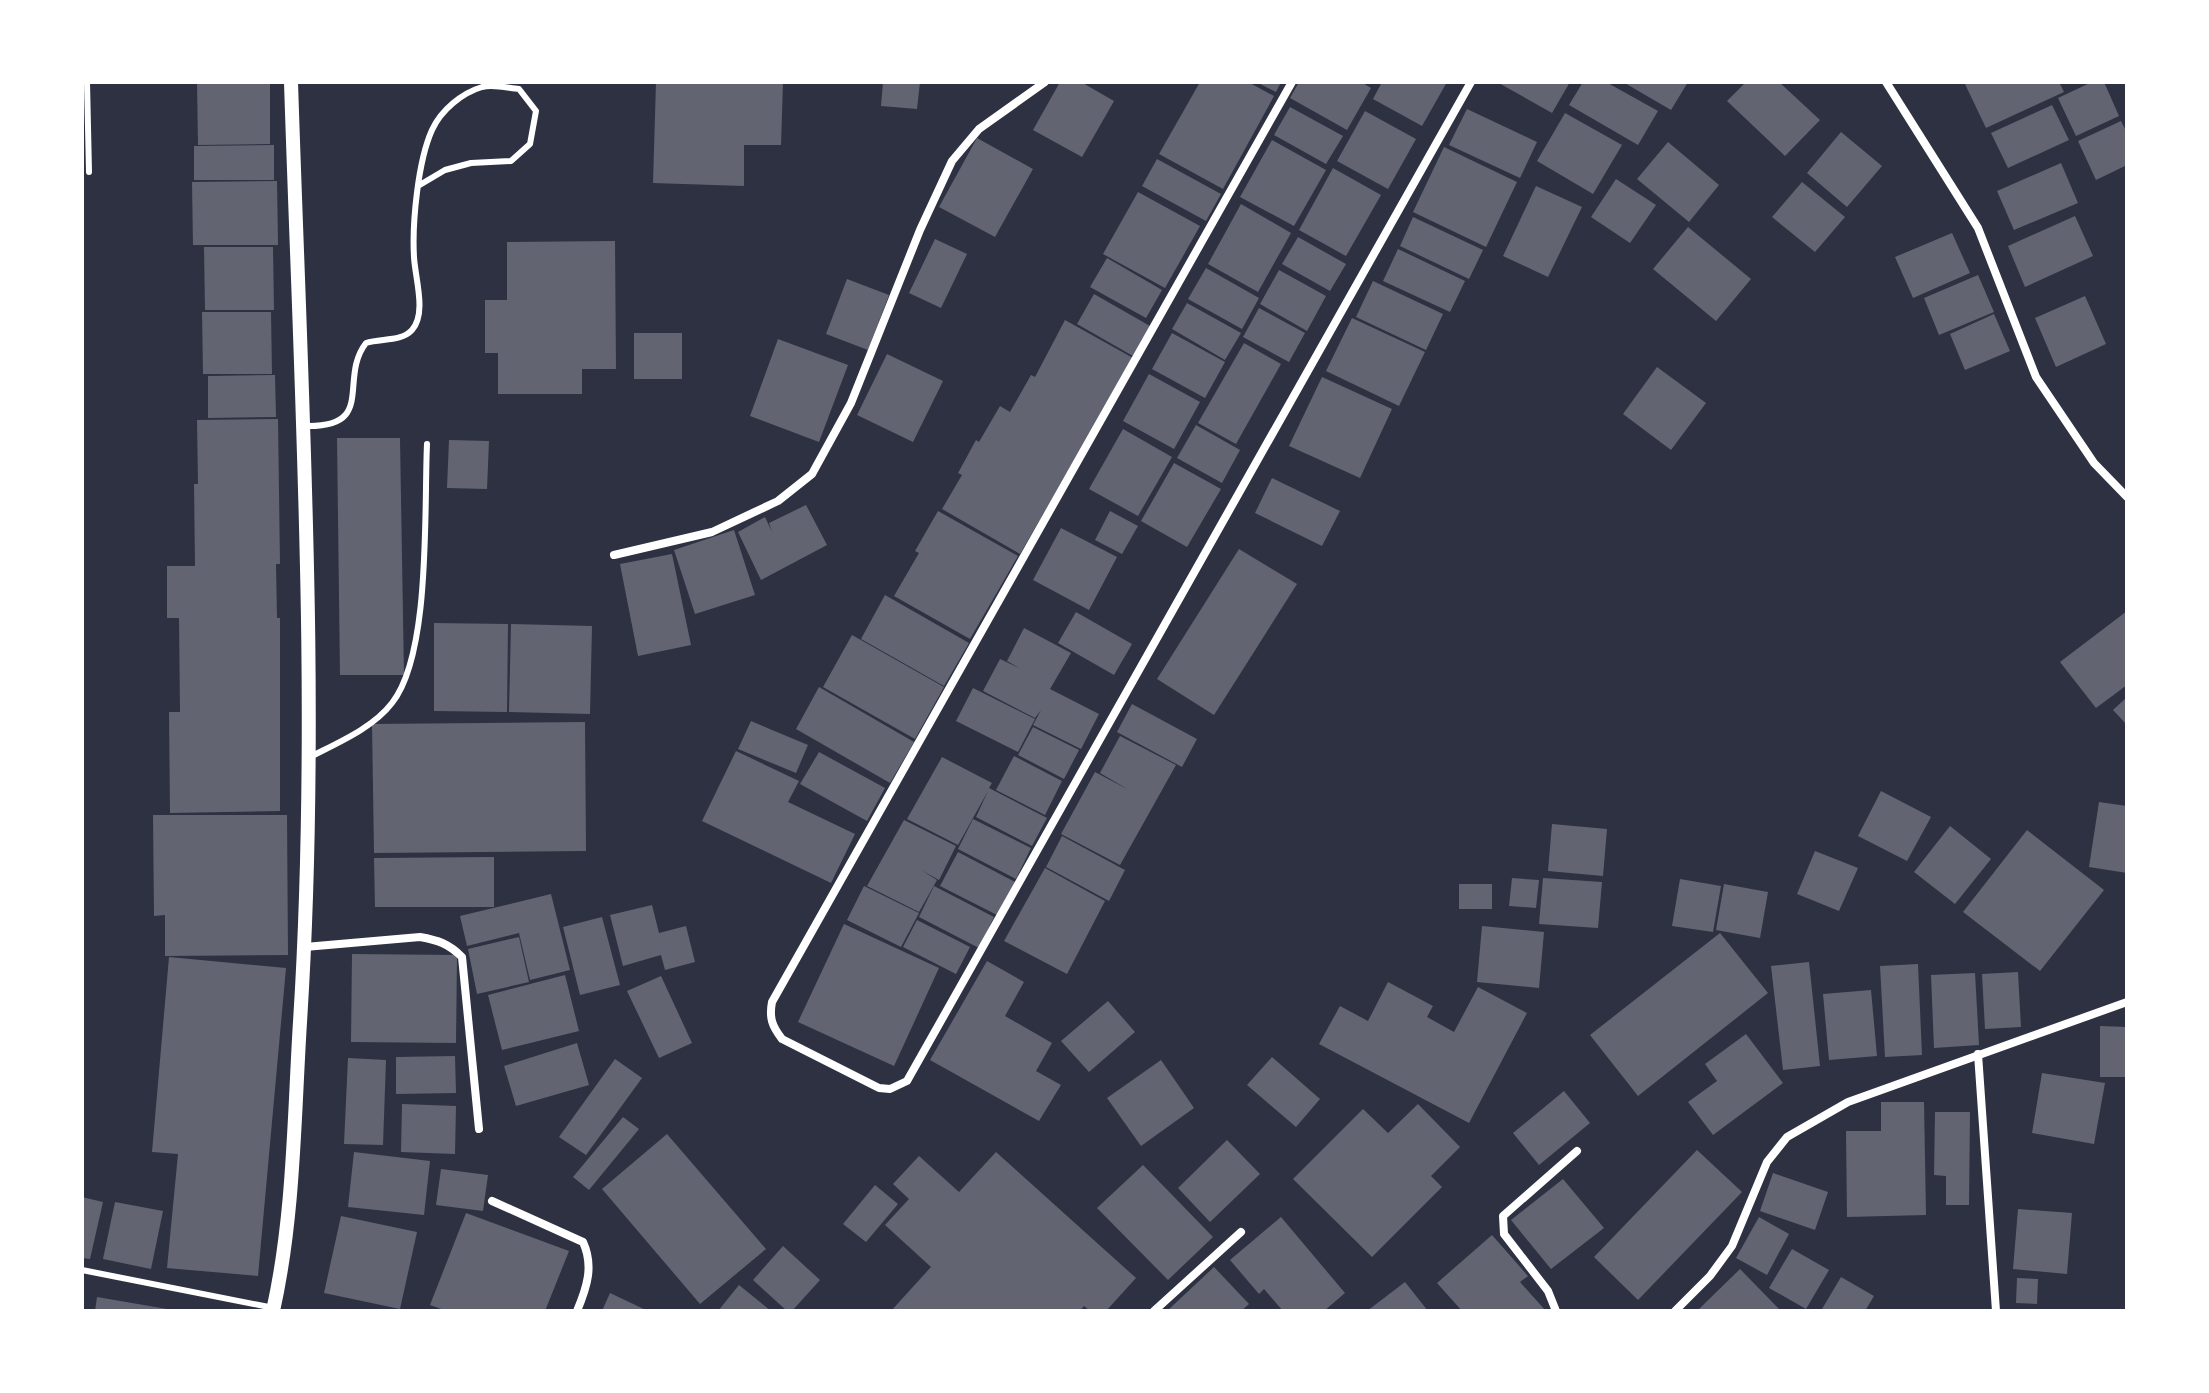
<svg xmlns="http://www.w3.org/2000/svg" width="2209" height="1393" viewBox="0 0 2209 1393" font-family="'Crimson Pro',serif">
<rect width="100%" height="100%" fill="#2d3142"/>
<g fill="#626471">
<polygon points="197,82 270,82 270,144 198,145"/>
<polygon points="656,82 783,82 781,145 744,145 744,186 653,183"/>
<polygon points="883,82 920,82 917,109 881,106"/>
<polygon points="1060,82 1081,82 1114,101 1082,157 1033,130"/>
<polygon points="1200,82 1248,82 1274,96 1223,189 1159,154"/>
<polygon points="1256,82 1281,82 1276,92"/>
<polygon points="1299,82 1361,82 1371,88 1347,130 1290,98"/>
<polygon points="1382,82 1447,82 1422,126 1373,99"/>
<polygon points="1497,82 1570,82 1552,113"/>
<polygon points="1583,82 1606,82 1658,111 1638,145 1569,105"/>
<polygon points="1623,82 1688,82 1671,110"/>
<polygon points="1746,82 1779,82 1820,120 1785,156 1727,101"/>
<polygon points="1964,82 2059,82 2064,92 1986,128"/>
<polygon points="2092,82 2104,82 2119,116 2076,136 2058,98"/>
<polygon points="2052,105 2069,140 2008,168 1991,133"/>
<polygon points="1290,107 1343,136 1326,164 1274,135"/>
<polygon points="1467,109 1537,142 1520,178 1449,145"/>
<polygon points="1365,111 1416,139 1388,189 1337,161"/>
<polygon points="1565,113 1622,145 1593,194 1537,161"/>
<polygon points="2121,121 2127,133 2127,165 2096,180 2078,141"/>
<polygon points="1841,132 1882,166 1847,207 1807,173"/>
<polygon points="977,138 1033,169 995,237 939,207"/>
<polygon points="1272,140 1326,170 1294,226 1240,197"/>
<polygon points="1668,142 1719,185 1689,222 1637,179"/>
<polygon points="274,145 274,180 194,180 194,146"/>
<polygon points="1444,147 1517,182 1486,247 1413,212"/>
<polygon points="1157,159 1221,194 1206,221 1142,186"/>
<polygon points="2061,163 2078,203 2014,230 1997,191"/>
<polygon points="1333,168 1381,195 1346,256 1299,230"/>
<polygon points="1616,179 1656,205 1630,243 1591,217"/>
<polygon points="277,181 278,245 193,245 192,182"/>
<polygon points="1802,182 1845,217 1815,252 1772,217"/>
<polygon points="1536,186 1582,207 1548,277 1503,256"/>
<polygon points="1138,192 1200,226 1165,288 1103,254"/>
<polygon points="1241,204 1291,233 1258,292 1208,264"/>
<polygon points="2075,216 2093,256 2025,287 2008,246"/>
<polygon points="1413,217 1483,250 1469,279 1400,246"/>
<polygon points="1688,227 1751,279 1716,321 1653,269"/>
<polygon points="1952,233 1970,273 1913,298 1895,257"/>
<polygon points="1298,237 1346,264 1330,291 1282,264"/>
<polygon points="935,239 967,254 941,308 909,293"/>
<polygon points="615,241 616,369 582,369 582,394 498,394 498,353 485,353 485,300 507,300 507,242"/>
<polygon points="204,247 273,247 274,310 205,310"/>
<polygon points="1398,249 1465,281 1450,312 1383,281"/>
<polygon points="1107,258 1162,290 1146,318 1090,287"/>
<polygon points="1206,268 1259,298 1242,329 1188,299"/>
<polygon points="1279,270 1326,296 1307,331 1260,304"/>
<polygon points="1978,275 1994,312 1939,335 1924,298"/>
<polygon points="847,279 889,295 868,350 826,334"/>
<polygon points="1373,281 1443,314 1426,350 1356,317"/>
<polygon points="1094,294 1150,326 1133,356 1077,324"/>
<polygon points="2085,296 2106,344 2056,367 2035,318"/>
<polygon points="1187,303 1241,333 1225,360 1172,329"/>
<polygon points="1259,308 1305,333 1289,362 1243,337"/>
<polygon points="202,312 271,312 272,374 203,374"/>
<polygon points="1994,314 2010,351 1965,370 1950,334"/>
<polygon points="1352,318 1425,352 1399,406 1326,371"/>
<polygon points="1065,320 1133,358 1020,554 942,509 962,475 958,473 976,440 979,442 1000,406 1010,412 1031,375 1035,377"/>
<rect x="634" y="333" width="48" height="46"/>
<polygon points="1172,333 1225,362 1205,398 1152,369"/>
<polygon points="778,339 848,365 819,442 750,416"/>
<polygon points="1244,343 1281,364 1236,444 1198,423"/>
<polygon points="887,354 943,381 913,442 857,415"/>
<polygon points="1657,367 1706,403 1671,450 1623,414"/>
<polygon points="1149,374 1200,402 1174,449 1123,421"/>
<polygon points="275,375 276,417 208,418 208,376"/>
<polygon points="1322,377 1392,409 1360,478 1289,446"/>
<polygon points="278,419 280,564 276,564 277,618 280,618 280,811 170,813 169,712 180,712 179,618 167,618 167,566 195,566 194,484 198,484 197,420"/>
<polygon points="1196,425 1240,450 1222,483 1177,458"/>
<polygon points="1123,429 1172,457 1138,516 1089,489"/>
<polygon points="337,438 400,438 404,675 340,675"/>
<polygon points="449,440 489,441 487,489 447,488"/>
<polygon points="1174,463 1221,489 1187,547 1141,521"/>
<polygon points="1272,478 1340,511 1322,546 1255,513"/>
<polygon points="806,505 827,545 761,580 738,532 765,517 772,532 769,523"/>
<polygon points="938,511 1018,556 970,639 894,596 919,553 915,551"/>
<polygon points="1110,511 1138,526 1122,554 1095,540"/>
<polygon points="1061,528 1117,557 1089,610 1033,580"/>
<polygon points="734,530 755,595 695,614 674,550"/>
<polygon points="1239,549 1297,584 1214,715 1157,679"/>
<polygon points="672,554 691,645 638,656 620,564"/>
<polygon points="885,595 969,643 944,686 861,639"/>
<polygon points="2127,611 2127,685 2096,708 2060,662"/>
<polygon points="1076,612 1132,644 1114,675 1058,643"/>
<polygon points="434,623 508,624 507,712 434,711"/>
<polygon points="511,624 592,626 590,714 509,712"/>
<polygon points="1024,628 1071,653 1050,689 1099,714 1081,749 1033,725 1041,710 1035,718 983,691 1000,659 1021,669 1007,661"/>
<polygon points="852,635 944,687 915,739 823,687"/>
<polygon points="819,687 914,742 890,783 796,729"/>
<polygon points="973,688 1035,719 1018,752 956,721"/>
<polygon points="2127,697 2127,725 2113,710"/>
<polygon points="1132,704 1197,739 1182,767 1117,732"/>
<polygon points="751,721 808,745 796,773 738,749"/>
<polygon points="585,722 586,851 374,853 372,724"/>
<polygon points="1033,727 1079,750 1064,779 1018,755"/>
<polygon points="1120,736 1176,765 1120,865 1061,834 1095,772 1129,790 1100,773"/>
<polygon points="736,751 799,781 788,802 855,834 831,883 702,821"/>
<polygon points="819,752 885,788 867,821 800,784"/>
<polygon points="1014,756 1062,781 1045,815 996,790"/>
<polygon points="942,757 992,783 989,788 1047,818 1032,846 976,817 988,791 958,845 907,819"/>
<polygon points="1881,791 1931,817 1907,861 1858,836"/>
<polygon points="2099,802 2127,806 2127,873 2089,867"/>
<polygon points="153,815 287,815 288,955 165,956 165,915 154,916"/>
<polygon points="973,819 1031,848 1016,879 958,849"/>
<polygon points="904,820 956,846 939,880 921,870 937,880 919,912 867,886"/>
<polygon points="1552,824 1607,829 1603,876 1548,871"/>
<polygon points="1950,826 1991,859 1955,904 1914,872"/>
<polygon points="2027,830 2104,890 2040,971 1963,912"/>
<polygon points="1062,836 1125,870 1109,901 1046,867"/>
<polygon points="1815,851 1858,868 1839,911 1797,894"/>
<polygon points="958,852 1015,882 997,915 940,886"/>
<polygon points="494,857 494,907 375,907 374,858"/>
<polygon points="1045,868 1105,901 1067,974 1004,941"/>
<polygon points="1512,878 1539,880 1536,908 1509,906"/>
<polygon points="1543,878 1602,882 1598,928 1539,924"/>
<polygon points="1680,879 1721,886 1713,932 1672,926"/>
<rect x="1459" y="884" width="33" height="25"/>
<polygon points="1724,884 1768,892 1760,938 1716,930"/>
<polygon points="864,886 919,913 901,947 847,920"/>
<polygon points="934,886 994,917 979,948 919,917"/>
<polygon points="551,894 570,970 530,980 519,933 467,946 460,916"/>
<polygon points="652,905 659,933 686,926 695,962 665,970 661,955 623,966 610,915"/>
<polygon points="602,917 620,985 580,995 563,927"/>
<polygon points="917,920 970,947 956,974 903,947"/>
<polygon points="844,924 939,968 894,1066 798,1022"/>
<polygon points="1482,926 1544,932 1539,988 1477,982"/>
<polygon points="1720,933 1768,993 1638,1096 1590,1035"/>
<polygon points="519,937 529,982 477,994 468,949"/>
<polygon points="352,954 457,955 456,1043 351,1042"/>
<polygon points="169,957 286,968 258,1276 167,1268 178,1154 152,1152"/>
<polygon points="987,961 1024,982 1005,1016 1052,1043 1036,1071 1061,1085 1039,1121 930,1060"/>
<polygon points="1809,962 1820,1066 1783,1070 1771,966"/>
<polygon points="1918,964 1922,1055 1885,1057 1880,966"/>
<polygon points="2018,972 2021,1027 1985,1029 1982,974"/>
<polygon points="1975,973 1979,1045 1934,1048 1931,975"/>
<polygon points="565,975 579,1031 502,1050 488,995"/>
<polygon points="661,976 692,1043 659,1058 627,991"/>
<polygon points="1388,982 1433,1006 1427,1017 1454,1032 1478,987 1527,1013 1469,1123 1319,1044 1340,1006 1368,1021"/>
<polygon points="1871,990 1877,1056 1829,1060 1823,994"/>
<polygon points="1108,1001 1135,1032 1089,1072 1061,1041"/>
<polygon points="2100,1026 2127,1027 2127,1077 2100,1077"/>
<polygon points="1746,1034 1783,1083 1713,1135 1688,1102 1717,1081 1705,1064"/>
<polygon points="577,1043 589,1085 516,1106 504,1066"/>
<polygon points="455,1056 456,1093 396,1094 396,1057"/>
<polygon points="1272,1057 1320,1099 1296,1127 1247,1085"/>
<polygon points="348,1058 386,1060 383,1145 344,1144"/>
<polygon points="615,1059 642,1078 586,1155 559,1137"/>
<polygon points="1161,1060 1194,1108 1141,1146 1107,1098"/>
<polygon points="2042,1073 2105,1083 2094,1144 2032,1133"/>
<polygon points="1564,1091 1590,1123 1539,1165 1513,1133"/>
<polygon points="1881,1102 1924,1102 1926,1215 1847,1217 1846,1131 1881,1131"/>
<polygon points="402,1104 456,1106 455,1154 401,1152"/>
<polygon points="1418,1104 1460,1147 1431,1176 1442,1187 1372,1257 1293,1179 1363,1109 1388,1133"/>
<polygon points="1935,1112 1970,1112 1969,1205 1946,1205 1946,1176 1934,1175"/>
<polygon points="623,1117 639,1129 589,1190 573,1177"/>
<polygon points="667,1134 766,1249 700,1304 602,1189"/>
<polygon points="1227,1140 1260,1174 1210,1222 1178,1188"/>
<polygon points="1697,1150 1742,1192 1638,1300 1594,1257"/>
<polygon points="354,1152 430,1161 424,1215 348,1207"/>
<polygon points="996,1152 1136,1278 1106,1311 1090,1311 1084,1306 1080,1311 891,1311 931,1267 885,1225 909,1199 893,1184 919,1156 959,1192"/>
<polygon points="1143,1165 1213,1237 1168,1280 1097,1208"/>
<polygon points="441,1169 488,1175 483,1211 436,1205"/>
<polygon points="1773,1173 1828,1192 1815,1230 1760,1211"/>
<polygon points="1563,1179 1604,1228 1551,1269 1511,1220"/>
<polygon points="875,1185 898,1204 866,1242 843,1224"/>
<polygon points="82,1197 103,1202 90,1259 82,1258"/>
<polygon points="115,1202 163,1211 151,1269 103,1259"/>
<polygon points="2018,1209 2072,1213 2067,1274 2013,1269"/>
<polygon points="466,1213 569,1251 545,1311 447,1311 430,1305"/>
<polygon points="341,1216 417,1232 400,1309 324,1293"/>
<polygon points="1281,1217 1345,1293 1324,1311 1283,1311 1264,1289 1259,1294 1230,1260"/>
<polygon points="1759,1217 1789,1234 1767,1275 1736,1258"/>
<polygon points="1492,1235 1528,1276 1520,1282 1546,1311 1462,1311 1437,1283"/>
<polygon points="783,1246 820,1280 792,1311 787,1311 753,1280"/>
<polygon points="1792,1249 1829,1270 1806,1309 1769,1288"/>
<polygon points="1214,1267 1249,1304 1241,1311 1167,1311"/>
<polygon points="1740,1269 1781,1311 1697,1311"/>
<polygon points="1841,1277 1874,1296 1865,1311 1825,1311 1822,1309"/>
<polygon points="2017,1278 2038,1279 2037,1304 2016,1303"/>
<polygon points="1405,1282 1428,1311 1367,1311"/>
<polygon points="739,1285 771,1311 718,1311"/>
<polygon points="610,1293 648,1311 602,1311"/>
<polygon points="97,1297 167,1309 167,1311 95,1311"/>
</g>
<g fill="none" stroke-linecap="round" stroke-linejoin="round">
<g stroke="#fff" stroke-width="6">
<polyline points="87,82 89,172"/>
<path d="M305,426C377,428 338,379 366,343C381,338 401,342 412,330C427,313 415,278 414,257C412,223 418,161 432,130C441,110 462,93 482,87C493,84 508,88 519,89L536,111L530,144L511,161L471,163L445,170L418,186"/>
<path d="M310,757C337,743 373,728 392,703C431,654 424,509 427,444"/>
<polyline points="82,1270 274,1308"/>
</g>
<g stroke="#fff" stroke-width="8">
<path d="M1292,82L772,1002C769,1018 772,1026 782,1039L879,1088L890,1089L907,1081L1471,82"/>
<polyline points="1886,82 1978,228 2036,377 2094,463 2127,497"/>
<polyline points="614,555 712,532 778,501 812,474 851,403 920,230 952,161 979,129 1045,82"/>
<path d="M305,947L420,937C438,940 449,944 462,957L479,1129"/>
<polyline points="1978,1054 1996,1311"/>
<path d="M492,1201L583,1242C594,1266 587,1287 577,1311"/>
<polyline points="1154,1311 1241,1232"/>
<polyline points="1556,1311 1548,1291 1504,1234 1503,1216 1577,1151"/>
<polyline points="1675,1311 1710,1276 1732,1246 1767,1162 1787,1137 1848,1102 2127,1002"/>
</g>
<path stroke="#fff" stroke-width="14" d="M273,1311C294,1217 294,1118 300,1022C320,709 301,395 291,82"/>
</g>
<rect width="2209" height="1393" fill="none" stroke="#ffffff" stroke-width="168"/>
</svg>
